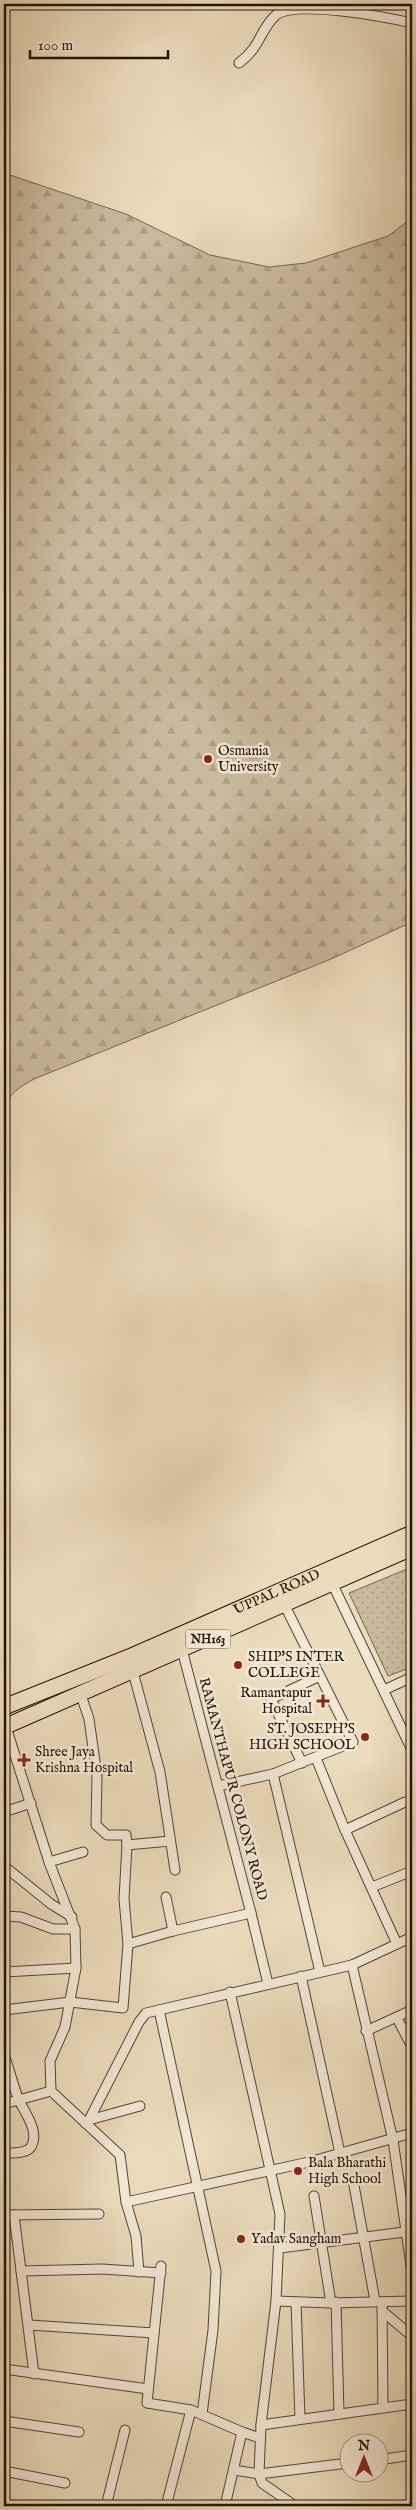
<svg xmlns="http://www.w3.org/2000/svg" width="416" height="2510" viewBox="0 0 416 2510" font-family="'IM FELL English',serif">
<defs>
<pattern id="forest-firs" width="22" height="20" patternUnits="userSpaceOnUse" patternTransform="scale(1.25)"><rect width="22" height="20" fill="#c9ba9e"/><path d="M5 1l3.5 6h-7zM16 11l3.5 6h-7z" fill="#ac9f87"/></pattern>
<pattern id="garden-dots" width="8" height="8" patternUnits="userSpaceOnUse" patternTransform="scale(1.25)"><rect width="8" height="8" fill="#c9ba9e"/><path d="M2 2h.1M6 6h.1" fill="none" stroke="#ac9f87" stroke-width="1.8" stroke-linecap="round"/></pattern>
</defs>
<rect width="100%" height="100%" fill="#ebdcbd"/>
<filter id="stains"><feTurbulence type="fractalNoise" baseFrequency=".004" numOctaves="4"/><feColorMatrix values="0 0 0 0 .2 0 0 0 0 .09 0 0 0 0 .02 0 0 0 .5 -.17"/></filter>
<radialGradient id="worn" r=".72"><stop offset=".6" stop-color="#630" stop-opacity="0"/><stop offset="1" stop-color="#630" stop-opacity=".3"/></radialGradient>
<path fill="url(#forest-firs)" stroke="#766652" d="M4,173L126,214L210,255L269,267L306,263L388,236L412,218V922L331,959L34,1079C20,1087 9,1093 4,1109Z"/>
<polygon fill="url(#garden-dots)" stroke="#766652" points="412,1567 412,1667 388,1676 349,1593"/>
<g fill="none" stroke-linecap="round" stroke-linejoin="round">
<defs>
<g id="minor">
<path d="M239,63C261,47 260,29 276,15C297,0 385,17 412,23"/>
<polyline points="332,1583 412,1750"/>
<polyline points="133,1672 160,1772 175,1870"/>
<polyline points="384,1690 412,1677"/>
<polyline points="81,1695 89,1719 97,1776 96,1825 107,1835 126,1835 127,1845"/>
<polyline points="6,1727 49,1862 75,1929 76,1968 65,2027 50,2061 51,2091 120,2155 126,2202 136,2236 139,2272"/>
<polyline points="316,1758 345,1830 397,1944"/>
<polyline points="302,1763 271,1699 320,1676"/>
<polyline points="273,1774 320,1972"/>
<polyline points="218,1786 273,1774 353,1742 284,1604"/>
<polyline points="4,1812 31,1803"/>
<polyline points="345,1830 405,1802"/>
<polyline points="49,1862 83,1852"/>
<polyline points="4,1866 51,1904 72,1917"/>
<polyline points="372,1887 412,1871"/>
<polyline points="166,1897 173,1931"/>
<polyline points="251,1913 268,1984"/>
<polyline points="4,1916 21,1917 53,1929 75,1929"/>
<polyline points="128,1944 173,1931 251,1913 181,1646"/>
<polyline points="352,1965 393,2140 412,2273"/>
<polyline points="4,1972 76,1968"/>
<polyline points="301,1976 340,2153"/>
<polyline points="230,1992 280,2214 276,2301 261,2425 259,2474 262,2483 295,2506"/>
<polyline points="4,2010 70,2002 123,2008 128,1944 124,1899 127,1845 170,1841"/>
<polyline points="159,2010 216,2271 213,2330 202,2414"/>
<polyline points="397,2018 412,2047"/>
<polyline points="366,2031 412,2010"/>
<path d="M4,2054C9,2069 13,2084 18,2098C24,2112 39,2130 32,2145C29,2154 12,2153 4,2153"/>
<polyline points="4,2104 51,2091"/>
<polyline points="89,2120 140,2106"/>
<polyline points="85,2123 89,2120 139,2022 146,2013 352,1965 412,1937"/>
<polyline points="353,2180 375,2301"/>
<polyline points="314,2196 331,2303"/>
<polyline points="126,2202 309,2162 412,2133"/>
<polyline points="4,2215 99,2214"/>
<polyline points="14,2215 34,2374"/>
<polyline points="280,2248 412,2231"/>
<polyline points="161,2266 147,2403 191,2410 242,2432 225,2506"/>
<polyline points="21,2271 102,2269 161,2273"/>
<polyline points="276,2301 331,2303 412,2301"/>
<polyline points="296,2302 300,2419"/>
<polyline points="336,2302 339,2414"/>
<polyline points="382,2302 383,2408"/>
<polyline points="382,2311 412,2336"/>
<polyline points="29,2325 154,2333"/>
<polyline points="4,2369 148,2389"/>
<polyline points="4,2421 79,2432"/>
<polyline points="261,2425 412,2404"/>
<polyline points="242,2432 260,2438"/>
<polyline points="378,2460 412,2455"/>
<polyline points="234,2470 259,2474 348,2463"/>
<polyline points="4,2471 65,2483"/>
<polyline points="106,2506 125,2430"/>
<polyline points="166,2506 191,2410"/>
</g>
<g id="trunk">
<path id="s1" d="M4,1707L129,1657L412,1533"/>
<polyline points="4,1727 412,1548"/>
</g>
</defs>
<use href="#minor" stroke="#544434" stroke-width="11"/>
<use href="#trunk" stroke="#221207" stroke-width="17"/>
<use href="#minor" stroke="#f2e8d4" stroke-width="9"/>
<use href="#trunk" stroke="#ebdcbd" stroke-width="15"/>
</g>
<g fill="#8f2418" stroke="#f2e8d4" stroke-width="2">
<circle cx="208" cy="759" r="5"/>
<circle cx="238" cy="1665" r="5"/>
<path d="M320.5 1693.5h5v5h5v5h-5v5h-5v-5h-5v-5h5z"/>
<circle cx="365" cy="1737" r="5"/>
<path d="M21.5 1752.5h5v5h5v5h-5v5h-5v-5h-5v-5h5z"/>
<circle cx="298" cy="2171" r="5"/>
<circle cx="241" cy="2239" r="5"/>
</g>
<g text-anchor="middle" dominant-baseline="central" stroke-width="5" stroke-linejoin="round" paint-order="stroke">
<rect fill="#f2e8d4" stroke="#605244" stroke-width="1" x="185.5" y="1629.5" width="45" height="19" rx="4"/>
<g font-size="12" font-weight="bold" fill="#221207">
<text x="208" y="1639">NH163</text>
</g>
<g font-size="14" fill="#221207" stroke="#f2e8d4" text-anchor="start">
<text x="218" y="751">Osmania<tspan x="218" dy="16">University</tspan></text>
<text x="248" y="1657">SHIP'S INTER<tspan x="248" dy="16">COLLEGE</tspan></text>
<text x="312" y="1693" text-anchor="end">Ramantapur<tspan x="312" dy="16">Hospital</tspan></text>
<text x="355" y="1729" text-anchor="end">ST. JOSEPH'S<tspan x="355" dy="16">HIGH SCHOOL</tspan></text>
<text x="35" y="1752">Shree Jaya<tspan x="35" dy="16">Krishna Hospital</tspan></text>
<text x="308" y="2163">Bala Bharathi<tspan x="308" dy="16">High School</tspan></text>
<text x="251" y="2239">Yadav Sangham</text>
</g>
<g font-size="14" fill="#221207" stroke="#f2e8d4">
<text stroke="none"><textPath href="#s1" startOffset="296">UPPAL ROAD</textPath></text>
<text transform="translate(233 1789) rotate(75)">RAMANTHAPUR COLONY ROAD</text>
</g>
</g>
<rect width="416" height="2510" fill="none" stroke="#ebdcbd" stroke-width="20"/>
<rect x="5" y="5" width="406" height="2500" fill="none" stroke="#221207" stroke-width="2.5"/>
<rect x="10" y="10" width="396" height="2490" fill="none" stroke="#221207"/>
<g transform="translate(364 2458)"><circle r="24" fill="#f2e8d4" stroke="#9f9282"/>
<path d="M0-4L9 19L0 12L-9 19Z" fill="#8f2418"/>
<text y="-8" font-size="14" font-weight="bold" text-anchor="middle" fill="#221207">N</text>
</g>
<path d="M30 50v8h138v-8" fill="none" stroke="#221207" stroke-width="2.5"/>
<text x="38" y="50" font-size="15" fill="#221207" stroke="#f2e8d4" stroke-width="4" paint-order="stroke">100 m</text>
<rect width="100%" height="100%" filter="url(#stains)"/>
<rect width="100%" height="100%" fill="url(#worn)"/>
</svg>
